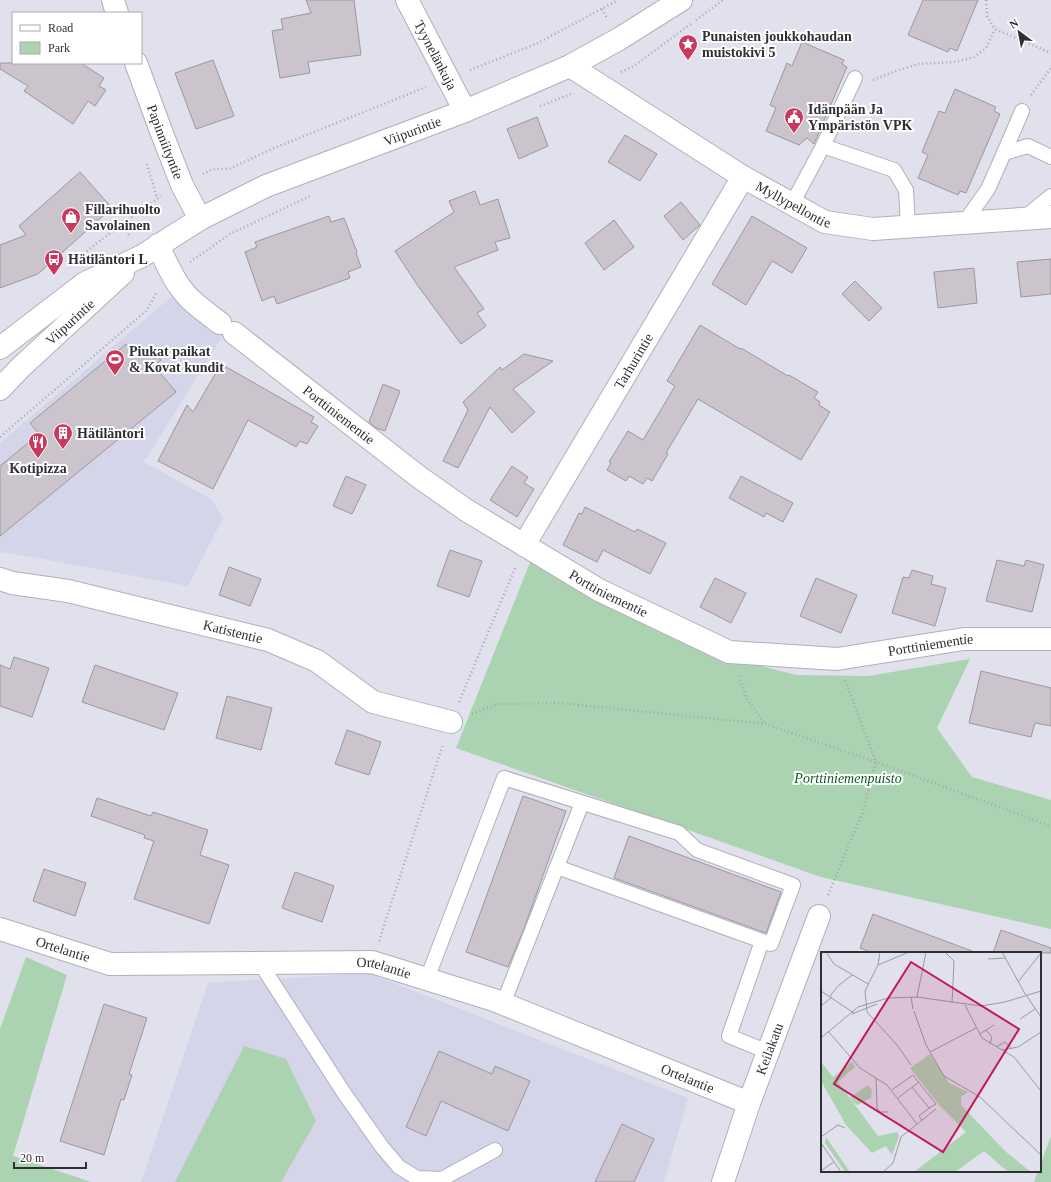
<svg xmlns="http://www.w3.org/2000/svg" width="1051" height="1182" viewBox="0 0 1051 1182" font-family="'Times New Roman',serif">
<rect width="100%" height="100%" fill="#e0e1ed"/>
<g fill="#d4d5e8">
<polygon points="171,297 222,337 144,462 211,499 223,518 188,586 43,559 0,552 0,443"/>
<polygon points="368,973 688,1098 664,1182 141,1182 208,983"/>
</g>
<g fill="#acd3b1">
<polygon points="531,560 702,651 796,675 868,676 970,659 937,728 972,777 1051,800 1051,929 821,877 456,748"/>
<polygon points="26,957 67,975 13,1156 91,1182 0,1182 0,1029"/>
<polygon points="244,1046 286,1059 316,1121 281,1182 175,1182"/>
<polygon points="1051,1136 1051,1182 1034,1182 1038,1171 1040,1171 1040,1166"/>
</g>
<g fill="#ccc4cd" stroke="#9e969f">
<polygon points="306,0 354,0 361,55 308,62 310,73 280,78 272,31 283,29 281,19 311,13"/>
<polygon points="923,0 978,0 957,51 950,48 948,52 908,35"/>
<polygon points="802,42 844,60 842,64 847,67 814,144 807,138 799,145 766,131 776,108 770,105 787,63 792,66"/>
<polygon points="213,60 234,116 196,129 175,73"/>
<polygon points="0,63 81,63 104,78 99,86 106,90 95,106 88,101 73,124 24,91 28,86 0,69"/>
<polygon points="955,89 996,107 994,111 1000,114 966,193 960,191 958,195 918,178 928,155 922,152 939,111 945,113"/>
<polygon points="537,117 548,146 519,159 507,129"/>
<polygon points="625,135 657,154 640,181 608,162"/>
<polygon points="80,172 112,208 38,274 0,288 0,245 26,235 19,226"/>
<polygon points="475,191 480,205 498,199 510,238 495,242 498,250 454,267 484,309 477,313 486,326 461,344 418,286 395,251 454,212 449,201"/>
<polygon points="681,202 700,225 683,240 664,216"/>
<polygon points="329,216 331,222 344,218 357,252 356,253 361,267 348,272 350,278 277,304 274,296 262,301 245,252 257,247 255,242"/>
<polygon points="752,216 807,248 792,273 772,261 746,305 712,284"/>
<polygon points="614,220 634,247 604,270 585,243"/>
<polygon points="1051,259 1051,294 1021,297 1017,262"/>
<polygon points="974,268 977,303 938,308 934,272"/>
<polygon points="855,281 882,308 869,321 842,294"/>
<polygon points="700,325 740,349 741,348 788,376 789,375 818,392 814,398 820,402 819,405 830,412 801,460 698,399 666,453 668,454 652,481 647,478 643,484 629,476 626,481 607,470 611,463 609,462 628,431 643,440 675,386 667,381"/>
<polygon points="126,344 136,356 149,346 161,360 154,366 176,392 0,536 0,466 39,434 30,423"/>
<polygon points="524,354 553,361 513,389 535,412 512,433 490,407 458,468 443,461 468,410 463,402 500,367 502,370"/>
<polygon points="221,364 314,417 311,422 318,426 307,444 300,441 296,447 248,420 213,489 158,461 187,405 193,412"/>
<polygon points="383,384 400,391 385,431 376,428 369,422"/>
<polygon points="512,466 528,477 524,483 534,489 517,517 490,500"/>
<polygon points="346,476 366,485 352,514 333,506"/>
<polygon points="741,476 793,503 783,522 766,513 764,517 729,498"/>
<polygon points="585,507 635,532 637,529 666,543 650,574 603,550 597,562 563,545 579,513 582,514"/>
<polygon points="450,550 482,561 469,597 437,586"/>
<polygon points="997,560 1024,566 1026,560 1044,565 1032,612 986,601"/>
<polygon points="229,567 261,579 250,606 219,595"/>
<polygon points="912,570 933,576 931,584 946,588 935,626 892,613 903,577 909,578"/>
<polygon points="715,578 746,593 731,623 700,607"/>
<polygon points="816,578 857,595 841,633 800,616"/>
<polygon points="14,657 49,668 32,717 0,706 0,665 10,669"/>
<polygon points="95,665 178,693 164,730 82,702"/>
<polygon points="981,671 1051,688 1051,726 1035,723 1031,737 969,723"/>
<polygon points="227,696 272,708 261,750 216,738"/>
<polygon points="347,730 381,742 369,775 335,764"/>
<polygon points="523,796 566,811 525,926 508,967 466,952"/>
<polygon points="97,798 151,816 153,812 208,830 200,855 229,865 209,924 134,899 154,841 144,838 145,835 91,816"/>
<polygon points="629,836 781,892 766,933 614,878"/>
<polygon points="44,869 86,883 75,916 33,901"/>
<polygon points="295,872 334,886 322,922 282,908"/>
<polygon points="873,914 972,951 972,953 873,953 860,948"/>
<polygon points="1001,930 1051,948 1051,953 993,953"/>
<polygon points="104,1004 147,1018 129,1074 132,1075 124,1100 121,1099 104,1155 60,1141"/>
<polygon points="439,1051 492,1074 495,1066 530,1081 508,1131 441,1101 426,1136 406,1127"/>
<polygon points="622,1124 654,1139 634,1182 595,1182"/>
</g>
<g fill="none" stroke-linecap="round" stroke-linejoin="round">
<defs>
<g id="service">
<polyline points="823,146 894,170 906,190 908,227"/>
<polyline points="1004,153 1022,111"/>
<polyline points="792,204 823,146 855,78"/>
<polyline points="1023,219 1051,196"/>
<polyline points="964,223 988,189 1004,153 1028,146 1051,157"/>
<polyline points="557,867 762,941 729,1036 768,1052"/>
<polyline points="260,963 344,1093 382,1147 399,1167 417,1178 442,1179 495,1150"/>
<polyline points="427,979 504,778 679,833 697,850 793,885 771,944 762,941"/>
<polyline points="503,1004 582,803"/>
</g>
<g id="minor">
<path id="s1" d="M407,0L465,111"/>
<path id="s2" d="M570,66L743,177L825,222L873,229L1051,217"/>
<path d="M158,245C165,260 171,275 180,287C190,302 206,312 220,323"/>
<path id="s3" d="M234,333L419,477L466,510L599,590L729,652L837,659L964,639H1051"/>
<path id="s4" d="M524,545L743,177"/>
<path id="s5" d="M0,579L12,583L68,591L268,640L317,661L373,702L451,722"/>
<path id="s6" d="M0,929L110,964L372,962L494,1000L749,1103"/>
<path id="s7" d="M723,1182L749,1103L819,916"/>
</g>
<g id="tertiary">
<polyline points="113,0 117,13"/>
<path id="s8" d="M136,63L161,131L182,185L200,219"/>
</g>
<g id="secondary">
<path id="s9" d="M0,348L85,283L142,256L200,219L266,186L465,111L570,66L619,39L681,0"/>
<path id="s10" d="M0,389L21,367L123,273"/>
</g>
</defs>
<use href="#service" stroke="#afb0bb" stroke-width="16"/>
<use href="#minor" stroke="#afb0bb" stroke-width="24"/>
<use href="#tertiary" stroke="#afb0bb" stroke-width="24"/>
<use href="#secondary" stroke="#afb0bb" stroke-width="24"/>
<g stroke="#a5a6af" stroke-width="2.5" stroke-dasharray="1 3" stroke-linecap="butt">
<polyline points="986,0 987,16 995,29 1051,53"/>
<polyline points="602,9 607,18"/>
<polyline points="696,20 723,0"/>
<polyline points="470,70 536,44 618,0"/>
<polyline points="621,72 634,66 692,23"/>
<polyline points="873,80 893,72 919,64 954,62 974,57 986,48 995,29"/>
<polyline points="1031,95 1051,68"/>
<polyline points="540,106 571,94"/>
<polyline points="147,164 157,198"/>
<polyline points="203,174 212,169 229,169 272,149 426,87"/>
<polyline points="122,224 130,237"/>
<polyline points="74,261 122,224 161,196"/>
<polyline points="190,262 230,234 310,196"/>
<polyline points="0,437 147,310 156,293"/>
<polyline points="739,676 747,699 765,724"/>
<polyline points="459,702 516,566"/>
<polyline points="472,714 498,704 560,703 765,724 876,762 1051,826"/>
<polyline points="828,895 863,811 876,762 845,680"/>
<polyline points="379,941 443,744"/>
</g>
<use href="#service" stroke="#fff" stroke-width="14"/>
<use href="#minor" stroke="#fff" stroke-width="22"/>
<use href="#tertiary" stroke="#fff" stroke-width="22"/>
<use href="#secondary" stroke="#fff" stroke-width="22"/>
</g>
<defs>
<symbol id="sight-pin" viewBox="-11 -11 22 30"><path d="M0 17L-7.5 6A9.5 9.5 0 1 1 7.5 6Z" fill="#c8395f" stroke="#fff"/><path d="M0-6L1.8-2.2L6-1.7L2.9 1.2L3.7 5.4L0 3.3L-3.7 5.4L-2.9 1.2L-6-1.7L-1.8-2.2Z" fill="#fff"/></symbol>
<symbol id="civic-pin" viewBox="-11 -11 22 30"><path d="M0 17L-7.5 6A9.5 9.5 0 1 1 7.5 6Z" fill="#c8395f" stroke="#fff"/><path d="M-.6-6.5H3V-4.5H.6V-3L4-1V1h2V6H-6V1h2V-1L-.6-3ZM-1.2 2.5V6h2.4V2.5Z" fill="#fff"/></symbol>
<symbol id="shop-pin" viewBox="-11 -11 22 30"><path d="M0 17L-7.5 6A9.5 9.5 0 1 1 7.5 6Z" fill="#c8395f" stroke="#fff"/><path d="M-5-2.5h2.3a2.7 3.5 0 0 1 5.4 0H5L5.5 6h-11ZM-1.5-2.5h3a1.5 2.3 0 0 0-3 0Z" fill="#fff"/></symbol>
<symbol id="bus-pin" viewBox="-11 -11 22 30"><path d="M0 17L-7.5 6A9.5 9.5 0 1 1 7.5 6Z" fill="#c8395f" stroke="#fff"/><path d="M-5-6H5V4H4V6H2V4H-2V6H-4V4H-5ZM-3.5-4V0h7V-4ZM-3.5 1.2v1.5H-2V1.2ZM2 1.2v1.5H3.5V1.2Z" fill="#fff"/></symbol>
<symbol id="stadium-pin" viewBox="-11 -11 22 30"><path d="M0 17L-7.5 6A9.5 9.5 0 1 1 7.5 6Z" fill="#c8395f" stroke="#fff"/><path d="M0-5a6.5 5 0 1 0 0 10a6.5 5 0 1 0 0-10ZM-3.5-1.8h7v3.6h-7Z" fill="#fff"/></symbol>
<symbol id="building-pin" viewBox="-11 -11 22 30"><path d="M0 17L-7.5 6A9.5 9.5 0 1 1 7.5 6Z" fill="#c8395f" stroke="#fff"/><path d="M-4-6H4V6H1V3H-1V6H-4ZM-2.5-4.3h1.7v1.8h-1.7ZM.8-4.3h1.7v1.8H.8ZM-2.5-1h1.7V.8h-1.7ZM.8-1h1.7V.8H.8Z" fill="#fff"/></symbol>
<symbol id="restaurant-pin" viewBox="-11 -11 22 30"><path d="M0 17L-7.5 6A9.5 9.5 0 1 1 7.5 6Z" fill="#c8395f" stroke="#fff"/><path d="M-5-6h1v4h1v-4h1v4h1v-4h1v5L-1.5 .5V6h-2V.5L-5-1ZM5-6V6H3V1.5H1.5Q1.5-4 5-6Z" fill="#fff"/></symbol>
</defs>
<g fill-rule="evenodd">
<use href="#sight-pin" x="677" y="33" width="22" height="30"/>
<use href="#civic-pin" x="783" y="106" width="22" height="30"/>
<use href="#shop-pin" x="60" y="206" width="22" height="30"/>
<use href="#bus-pin" x="43" y="248" width="22" height="30"/>
<use href="#stadium-pin" x="104" y="348" width="22" height="30"/>
<use href="#building-pin" x="52" y="422" width="22" height="30"/>
<use href="#restaurant-pin" x="27" y="431" width="22" height="30"/>
</g>
<g text-anchor="middle" dominant-baseline="central" stroke-width="4" stroke-linejoin="round" paint-order="stroke">
<g font-size="14" font-weight="bold" fill="#2f2f34" stroke="#fff" text-anchor="start">
<text x="702" y="36">Punaisten joukkohaudan<tspan x="702" dy="16">muistokivi 5</tspan></text>
<text x="808" y="109">Idänpään Ja<tspan x="808" dy="16">Ympäristön VPK</tspan></text>
<text x="85" y="209">Fillarihuolto<tspan x="85" dy="16">Savolainen</tspan></text>
<text x="68" y="259">Hätiläntori L</text>
<text x="129" y="351">Piukat paikat<tspan x="129" dy="16">&amp; Kovat kundit</tspan></text>
<text x="77" y="433">Hätiläntori</text>
<text x="38" y="468" text-anchor="middle">Kotipizza</text>
</g>
<g font-size="14" fill="#2f2f34" stroke="#fff">
<text stroke="none"><textPath href="#s1" startOffset="62">Tyynelänkuja</textPath></text>
<text stroke="none"><textPath href="#s9" startOffset="469">Viipurintie</textPath></text>
<text stroke="none"><textPath href="#s8" startOffset="84">Papinniityntie</textPath></text>
<text stroke="none"><textPath href="#s2" startOffset="263">Myllypellontie</textPath></text>
<text stroke="none"><textPath href="#s10" startOffset="97">Viipurintie</textPath></text>
<text stroke="none"><textPath href="#s4" startOffset="214">Tarhurintie</textPath></text>
<text stroke="none"><textPath href="#s3" startOffset="133">Porttiniementie</textPath></text>
<text stroke="none"><textPath href="#s3" startOffset="457">Porttiniementie</textPath></text>
<text stroke="none"><textPath href="#s5" startOffset="239">Katistentie</textPath></text>
<text stroke="none"><textPath href="#s3" startOffset="794">Porttiniementie</textPath></text>
<text stroke="none"><textPath href="#s6" startOffset="66">Ortelantie</textPath></text>
<text stroke="none"><textPath href="#s6" startOffset="390">Ortelantie</textPath></text>
<text stroke="none"><textPath href="#s7" startOffset="141">Keilakatu</textPath></text>
<text stroke="none"><textPath href="#s6" startOffset="714">Ortelantie</textPath></text>
</g>
<g font-size="14" font-style="italic" fill="#095723" stroke="#fff">
<text x="848" y="778">Porttiniemenpuisto</text>
</g>
</g>
<g transform="translate(821 952)">
<rect width="220" height="220" fill="#e0e1ed"/>
<path d="M109,102L128,131L147,140L140,145V153L184,199L210,220H187L163,199L134,220H93L145,180L118,153L89,116ZM0,110L12,125L31,110L34,115L17,130L57,184L76,180L78,184L71,203L65,194L51,201L25,173L0,129ZM47,133L51,138L50,146L36,153L33,151L29,145ZM5,185L29,220H24L4,191Z" fill="#acd3b1"/>
<path fill="none" stroke="#999aa3" stroke-width="1" d="M59,0L57,13L44,39L46,60L76,93L90,113M124,0L133,9L131,51M181,0L203,40L220,65M0,1L5,0L13,12L47,32M167,7L185,6M57,13L88,0M197,30L220,1M0,39L33,61M9,44L17,34L31,23M90,45L92,57M96,45L105,0M144,53L161,86L193,105L220,139M0,54L11,45M93,59L105,93L123,124L159,145L220,203M31,62L56,52M199,67L214,57M165,78L171,85L169,92M7,79L39,116L66,133L96,172M159,82L173,73M0,86L37,55L67,46L96,45L160,54L184,50L220,39M175,95L184,90L191,97M182,98L197,95L220,80M109,100L155,76M55,126L56,156L59,160H67M91,135L108,156L98,164L101,168M71,138L92,123L115,152L108,156M77,146L98,130M0,185L17,173L24,176M0,191L20,220M1,218L13,210M62,220L72,211L80,185L115,157"/>
<path fill="#c2185b" fill-opacity="0.15" stroke="#c2185b" stroke-width="2" d="M90,10L198,77L122,200L13,132Z"/>
<rect width="220" height="220" fill="none" stroke="#2f2f34" stroke-width="2"/>
</g>
<rect x="12" y="12" width="130" height="52" fill="#ffffff" stroke="#acacae"/>
<rect x="20" y="25" width="20" height="6" fill="#ffffff" stroke="#acacae"/>
<text x="48" y="32" font-size="12" fill="#2f2f34">Road</text>
<rect x="20" y="42" width="20" height="12" fill="#acd3b1" stroke="#acacae"/>
<text x="48" y="52" font-size="12" fill="#2f2f34">Park</text>
<g transform="translate(1019 32) rotate(328)" stroke="#ffffff" stroke-width="3" paint-order="stroke">
<path d="M0-3L7 15L0 10L-7 15Z" fill="#2f2f34"/>
<text y="-6" font-size="11" font-weight="bold" text-anchor="middle" fill="#2f2f34">N</text>
</g>
<path d="M14 1162v6h72v-6" fill="none" stroke="#2f2f34" stroke-width="2"/>
<text x="20" y="1162" font-size="12" fill="#2f2f34" stroke="#ffffff" stroke-width="3" paint-order="stroke">20 m</text>
</svg>
